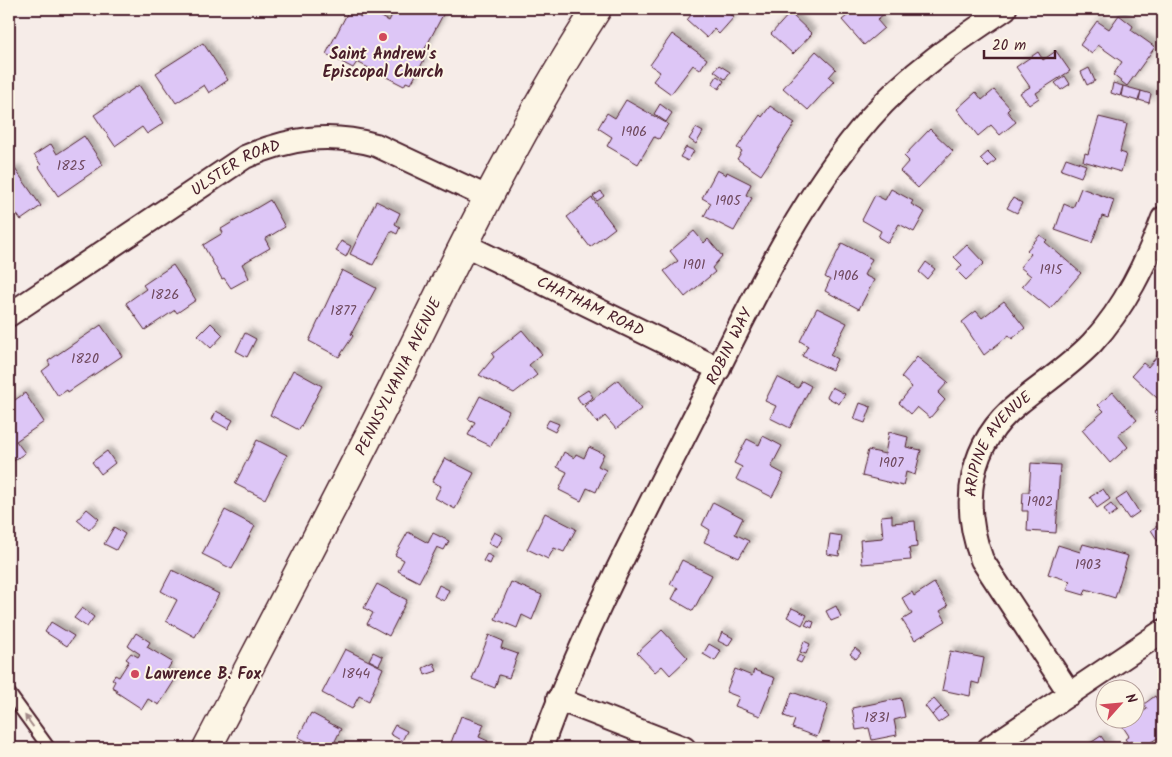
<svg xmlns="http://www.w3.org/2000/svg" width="1172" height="757" viewBox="0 0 1172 757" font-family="Kalam,sans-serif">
<defs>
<filter id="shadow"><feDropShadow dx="4.5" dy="-4.5" stdDeviation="2.5" flood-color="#0004"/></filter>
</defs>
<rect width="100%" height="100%" fill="#f6ece8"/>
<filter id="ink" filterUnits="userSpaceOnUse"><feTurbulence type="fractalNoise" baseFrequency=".02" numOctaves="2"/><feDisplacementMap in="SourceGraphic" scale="10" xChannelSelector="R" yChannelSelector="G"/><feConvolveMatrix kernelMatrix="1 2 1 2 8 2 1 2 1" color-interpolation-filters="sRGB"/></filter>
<g filter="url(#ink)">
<g fill="#ddc6f6" stroke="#4a1f2b" filter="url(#shadow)">
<polygon points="366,9 377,9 374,13 389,21 395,9 446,9 420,58 424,60 411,84 406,82 404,86 357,62 353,68 326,54 349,10 361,17"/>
<polygon points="691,9 732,9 729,13 734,17 719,34 714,29 707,38 687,20 694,11"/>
<polygon points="849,9 888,10 877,20 884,28 864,45 842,20 852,12"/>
<polygon points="790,13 812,34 793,54 771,34"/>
<polygon points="1119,15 1133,26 1131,30 1155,47 1127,86 1113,75 1122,62 1098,45 1092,54 1080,45 1097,21 1109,29"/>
<polygon points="672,34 707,59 700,70 693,65 671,94 653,81 660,72 650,65"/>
<polygon points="203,43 228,80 209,93 204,85 176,103 156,73"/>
<polygon points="816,51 836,69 829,77 834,81 808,110 783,88"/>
<polygon points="1056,51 1070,71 1036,93 1039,98 1029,105 1020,93 1030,87 1016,67 1038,52 1043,60"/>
<polygon points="719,65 730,72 725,79 714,71"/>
<polygon points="1089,68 1095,81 1087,85 1081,72"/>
<polygon points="717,76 724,81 719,89 712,84"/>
<polygon points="1065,76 1070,84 1061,90 1055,83"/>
<polygon points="1113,83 1123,86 1120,96 1111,93"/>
<polygon points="139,85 164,123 147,134 142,127 115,146 94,115"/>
<polygon points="1123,86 1141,91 1138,101 1121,96"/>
<polygon points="994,90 1010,108 1007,111 1016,122 1000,135 991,125 978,136 957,109 976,92 982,100"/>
<polygon points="1141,91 1151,94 1149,103 1139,100"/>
<polygon points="626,100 668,124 659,139 654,137 638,164 607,146 612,137 598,128 607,113 615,118"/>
<polygon points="660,104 672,113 666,122 654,114"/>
<polygon points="770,106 795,123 761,175 737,159 742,151 737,148 760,115 762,117"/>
<polygon points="1099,117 1127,124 1120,152 1126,154 1121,172 1083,161 1085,153 1088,154"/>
<polygon points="696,128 703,132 696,144 689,139"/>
<polygon points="930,129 953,151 918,188 900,171 909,161 904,156"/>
<polygon points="84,136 103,165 58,196 39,167 41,165 34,155 51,144 57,154"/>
<polygon points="686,147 694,151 688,161 680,157"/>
<polygon points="988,152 996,160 988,167 980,159"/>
<polygon points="1066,158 1086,165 1081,177 1061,170"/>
<polygon points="15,169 41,206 21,220 16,213 9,218 9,173"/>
<polygon points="717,170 726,175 727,172 751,184 746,195 752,198 734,231 704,216 711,203 702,198"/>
<polygon points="1081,188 1114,200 1108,218 1102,216 1092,243 1055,230 1064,204 1073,208"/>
<polygon points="891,189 913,201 911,204 925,212 914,232 899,224 888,243 878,237 881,231 862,220 875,195 885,200"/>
<polygon points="601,191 604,196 597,201 593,196"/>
<polygon points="592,198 615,228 590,247 567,217"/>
<polygon points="1013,198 1022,203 1017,213 1007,208"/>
<polygon points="270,200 285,227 265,239 270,248 242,264 249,278 231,288 224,278 222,279 203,245 223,233 221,229"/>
<polygon points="376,201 400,213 395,224 400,227 397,234 391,231 373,265 350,254"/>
<polygon points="694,231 704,243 708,239 722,256 712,268 715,272 685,297 664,271 678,261 670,251"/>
<polygon points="1040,235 1047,240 1045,242 1081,273 1050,309 1022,286 1031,276 1020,267 1031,254 1027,250"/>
<polygon points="341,241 351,246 346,257 336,251"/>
<polygon points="842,243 872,259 864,275 874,280 859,309 825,291 830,280 825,277"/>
<polygon points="967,245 984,263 966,280 957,271 962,265 954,257"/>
<polygon points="926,262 935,269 927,279 919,272"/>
<polygon points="173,265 196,300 177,313 175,310 145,330 126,303 146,289 143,285"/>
<polygon points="342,270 376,288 351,334 353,336 339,357 309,341"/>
<polygon points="1004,301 1025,328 1012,339 1009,335 984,355 962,322 976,311 982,318"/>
<polygon points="817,308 847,323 830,355 837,359 832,370 802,356 808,346 800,341"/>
<polygon points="211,323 223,335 211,348 198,336"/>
<polygon points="101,325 122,356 68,392 67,390 58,396 42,371 50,365 48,361"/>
<polygon points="522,330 542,354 529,365 537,375 514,393 479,375 494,357 492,354"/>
<polygon points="245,333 256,339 247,357 236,351"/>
<polygon points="1163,349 1163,391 1157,398 1132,375 1143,363 1148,367"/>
<polygon points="917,357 948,382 938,393 945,400 930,418 917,407 911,414 899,403 912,387 901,377"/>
<polygon points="293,370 322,386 299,430 270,415"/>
<polygon points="777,377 798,388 802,381 811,386 790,428 770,418 776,406 765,401"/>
<polygon points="618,380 641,409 616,429 605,416 597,423 584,406"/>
<polygon points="832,387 845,394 839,404 827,397"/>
<polygon points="588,390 593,397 582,405 577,397"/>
<polygon points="1113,392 1137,420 1118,435 1128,447 1110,463 1082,430 1104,411 1098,405"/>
<polygon points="25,393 44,422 16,441 25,453 9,464 9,404"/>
<polygon points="480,396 509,411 491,446 468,435 475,422 468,419"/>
<polygon points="860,403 871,407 865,423 854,419"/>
<polygon points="1163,403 1163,421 1154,412"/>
<polygon points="216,411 233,420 228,429 212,420"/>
<polygon points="549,420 559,424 555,432 545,427"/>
<polygon points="889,432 908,437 906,447 921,450 915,475 906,472 903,486 862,476 868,450 885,454"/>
<polygon points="763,436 782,446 771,467 784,474 772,497 736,479 742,467 734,463 747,439 759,445"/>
<polygon points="257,440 287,455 265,499 235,484"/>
<polygon points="1163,441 1163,455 1157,447"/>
<polygon points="589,447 604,454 598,466 606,470 596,492 587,488 581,501 559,490 567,472 557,467 564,452 574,458 576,454 584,458"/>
<polygon points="107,451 115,463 101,474 92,462"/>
<polygon points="445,458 474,473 455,509 435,498 441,486 432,482"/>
<polygon points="1031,463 1060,465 1056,533 1027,531 1028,511 1022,511 1023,492 1029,492"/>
<polygon points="1103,489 1110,499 1097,508 1090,497"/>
<polygon points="1127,493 1139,512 1129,519 1116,500"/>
<polygon points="713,502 743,518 735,534 749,541 739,558 704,542 710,530 702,525"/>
<polygon points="1111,504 1117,511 1109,517 1104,509"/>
<polygon points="87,509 99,519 89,530 77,520"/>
<polygon points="225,510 255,526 232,569 202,554"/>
<polygon points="545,513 576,529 564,552 554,548 548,559 527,549"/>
<polygon points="892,515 892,523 915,521 917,547 909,548 911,560 862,564 860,540 883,538 881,516"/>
<polygon points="1163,522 1163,549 1151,530"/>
<polygon points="114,527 125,534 116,550 104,544"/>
<polygon points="408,532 428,543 433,533 449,541 444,550 437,547 419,582 398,571 404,560 395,555"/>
<polygon points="494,532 503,537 497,548 488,543"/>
<polygon points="830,534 842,536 839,556 827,554"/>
<polygon points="1083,544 1128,556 1115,598 1086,589 1084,595 1067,590 1070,581 1048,574 1058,545 1080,552"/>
<polygon points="487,554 493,557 490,564 483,561"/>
<polygon points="682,560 712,575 693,611 672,599 678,588 670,584"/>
<polygon points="172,570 219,594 195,637 166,621 177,600 161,591"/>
<polygon points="511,582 542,595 532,620 522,615 517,628 495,619"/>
<polygon points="934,583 948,606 940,611 946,621 915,640 902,620 912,614 902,598 912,592 914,596"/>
<polygon points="377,584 407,600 389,636 367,624 373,613 364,608"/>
<polygon points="439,585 449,590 444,601 434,596"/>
<polygon points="836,606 841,617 831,621 826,611"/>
<polygon points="82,608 94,617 87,627 74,618"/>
<polygon points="792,608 807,615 802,625 787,617"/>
<polygon points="808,620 814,622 812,628 805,625"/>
<polygon points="51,622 74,636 67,646 45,632"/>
<polygon points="662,630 688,658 670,675 662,666 655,672 637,653"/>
<polygon points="722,632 733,638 728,646 718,641"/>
<polygon points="136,633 150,642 147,647 172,662 166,672 176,678 159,705 148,699 142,709 116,692 117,690 112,687 115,681 112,679 115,675 119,677 129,661 126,659 131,653 138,657 140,654 128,646"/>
<polygon points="489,635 503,641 501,648 518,654 509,678 499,675 495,688 472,679"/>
<polygon points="804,641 810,644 806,654 800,652"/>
<polygon points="709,644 721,651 715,661 703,654"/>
<polygon points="855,648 861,653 856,659 850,654"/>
<polygon points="345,649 383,668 369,701 359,696 352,709 322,693"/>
<polygon points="950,651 984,658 979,684 972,682 970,696 942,690"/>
<polygon points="373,652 383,657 379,665 369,660"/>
<polygon points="799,655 804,657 801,663 796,661"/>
<polygon points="434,663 437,671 425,675 423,668"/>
<polygon points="735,669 752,676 754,670 775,678 760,716 735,706 739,697 726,692"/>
<polygon points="792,692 828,705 817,737 792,728 795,720 784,716"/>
<polygon points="1155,696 1158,701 1161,699 1163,702 1163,744 1159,737 1142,748 1137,748 1132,741 1128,743 1125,739 1129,736 1119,721 1134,720 1134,715 1136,716 1147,709 1144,704"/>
<polygon points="901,698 905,717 894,720 897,735 872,740 869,728 856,730 852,708"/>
<polygon points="934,699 941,707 932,715 925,706"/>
<polygon points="941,707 948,716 938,723 932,715"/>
<polygon points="311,713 341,729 335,741 347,748 305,748 308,742 298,737"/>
<polygon points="461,716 484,724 479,737 488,741 485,748 449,748"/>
<polygon points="395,725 407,731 402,741 390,734"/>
<polygon points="1101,736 1109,748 1087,748 1086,746"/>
</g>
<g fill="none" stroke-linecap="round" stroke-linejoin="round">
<defs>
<polyline id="lane" points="9,693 49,748"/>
<g id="street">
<path id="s1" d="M463,244L719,369"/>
<path id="s2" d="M9,315L245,157C290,138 328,132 376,145L487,197"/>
<path id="s3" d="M1070,694L982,560C960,502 969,443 1019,403C1044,383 1070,366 1092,343C1125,307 1146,263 1163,218"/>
<polyline points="558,699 684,748"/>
<path id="s4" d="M541,748C581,635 638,528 692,421C745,317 793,207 870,118C908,74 957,41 1005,9"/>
<polyline points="989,748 1163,631"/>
</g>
<g id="secondary">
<path id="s5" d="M207,748C269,629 332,510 392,390C456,260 518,130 597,9"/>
</g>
</defs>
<use href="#lane" stroke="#4a1f2b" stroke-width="15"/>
<use href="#street" stroke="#4a1f2b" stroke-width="26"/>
<use href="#secondary" stroke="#4a1f2b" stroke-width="31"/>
<use href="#lane" stroke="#fcf5e5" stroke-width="11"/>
<use href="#street" stroke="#fcf5e5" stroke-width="22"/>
<use href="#secondary" stroke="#fcf5e5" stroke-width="28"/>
</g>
<defs><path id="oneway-solid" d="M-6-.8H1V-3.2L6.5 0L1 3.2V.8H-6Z" transform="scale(1.25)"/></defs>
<use fill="#a38a88" href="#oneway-solid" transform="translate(29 721) rotate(-126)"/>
</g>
<g fill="#d1495b" stroke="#fcf5e5" stroke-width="2">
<circle cx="383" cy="37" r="5"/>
<circle cx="135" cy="674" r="5"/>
</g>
<g text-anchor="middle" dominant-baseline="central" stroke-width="4" stroke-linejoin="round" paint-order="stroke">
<g font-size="14" fill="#6f495e">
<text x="634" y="132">1906</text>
<text x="71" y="166">1825</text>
<text x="728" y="201">1905</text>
<text x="694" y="265">1901</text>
<text x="1051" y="270">1915</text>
<text x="846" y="276">1906</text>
<text x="165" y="295">1826</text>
<text x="343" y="311">1877</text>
<text x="85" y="359">1820</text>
<text x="891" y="463">1907</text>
<text x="1040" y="502">1902</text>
<text x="1088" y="565">1903</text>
<text x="356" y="674">1844</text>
<text x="877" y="718">1831</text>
</g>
<g font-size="16" font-weight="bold" fill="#4a1f2b" stroke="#fcf5e5">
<text x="383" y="54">Saint Andrew's<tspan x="383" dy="18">Episcopal Church</tspan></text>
<text x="145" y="674" text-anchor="start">Lawrence B. Fox</text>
</g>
<g font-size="16" fill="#4a1f2b" stroke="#fcf5e5">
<text stroke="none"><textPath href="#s2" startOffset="271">ULSTER ROAD</textPath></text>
<text stroke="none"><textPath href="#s1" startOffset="142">CHATHAM ROAD</textPath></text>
<text stroke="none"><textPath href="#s4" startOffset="444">ROBIN WAY</textPath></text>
<text stroke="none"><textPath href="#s5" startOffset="418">PENNSYLVANIA AVENUE</textPath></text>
<text stroke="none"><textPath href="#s3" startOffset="286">ARIPINE AVENUE</textPath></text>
</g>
</g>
<rect width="1172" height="757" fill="none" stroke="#fcf5e5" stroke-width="30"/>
<rect x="15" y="15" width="1142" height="727" fill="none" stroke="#4a1f2b" stroke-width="2" filter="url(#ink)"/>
<g transform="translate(1120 704) rotate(63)"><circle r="24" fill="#fcf5e5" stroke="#b59f9b"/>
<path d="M0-4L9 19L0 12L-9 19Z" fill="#d1495b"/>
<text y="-8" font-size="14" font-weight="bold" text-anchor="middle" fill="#4a1f2b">N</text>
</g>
<path d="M984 50v8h71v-8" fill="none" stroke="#4a1f2b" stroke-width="2.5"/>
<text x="992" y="50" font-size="15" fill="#4a1f2b" stroke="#fcf5e5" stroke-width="4" paint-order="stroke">20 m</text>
</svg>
